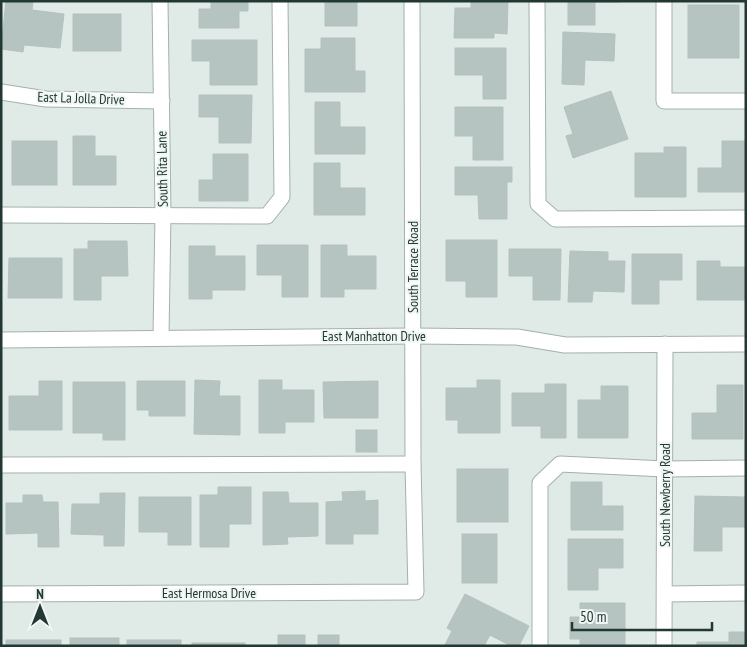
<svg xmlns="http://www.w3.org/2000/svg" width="747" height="647" viewBox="0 0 747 647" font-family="'PT Sans Narrow',sans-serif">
<rect width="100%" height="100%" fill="#e0eae6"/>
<g fill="#b5c4c0" stroke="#b3c2be">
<polygon points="6,1 33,1 32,10 64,14 60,48 24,45 23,52 1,49"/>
<polygon points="211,1 248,1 248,11 239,11 239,28 199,28 199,9 211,9"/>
<rect x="325" y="1" width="32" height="25"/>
<polygon points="471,1 508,1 507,34 494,33 494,38 454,38 455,8 471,8"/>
<polygon points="568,1 619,1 619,2 595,2 595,25 568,25"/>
<rect x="688" y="5" width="51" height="53"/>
<rect x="73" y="14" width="48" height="37"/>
<polygon points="563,32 615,34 614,61 585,60 584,85 562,84"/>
<polygon points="321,38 355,38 355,71 365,71 365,92 305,92 305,49 321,49"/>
<polygon points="192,40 257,40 257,85 210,85 210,61 192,61"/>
<polygon points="455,48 506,48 506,99 483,99 483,75 455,75"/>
<polygon points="611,91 628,139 573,158 566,136 573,134 564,107"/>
<polygon points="199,95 252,95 251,143 219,143 219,117 199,117"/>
<polygon points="315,102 340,102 340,127 365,127 365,154 315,154"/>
<polygon points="455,107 503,107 503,160 473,160 473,136 455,136"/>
<polygon points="73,136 95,136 95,156 116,156 116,185 73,185"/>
<rect x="12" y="141" width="45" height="44"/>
<polygon points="722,141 746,141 746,192 698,192 698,168 722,168"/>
<polygon points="664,147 686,147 686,197 635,197 635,153 664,153"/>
<polygon points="213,154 248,154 248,201 199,201 199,180 213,180"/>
<polygon points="314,163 340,163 340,188 365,188 365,215 314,215"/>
<polygon points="455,167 512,167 512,182 507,182 507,219 479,219 478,195 455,195"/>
<polygon points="446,240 497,240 497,297 466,297 466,281 446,281"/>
<polygon points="88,241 127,241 128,276 101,276 101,300 74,300 74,249 88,249"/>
<polygon points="257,245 308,245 308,297 282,297 282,275 257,275"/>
<polygon points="321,245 347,245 347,256 376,256 376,289 344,289 344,297 321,297"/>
<polygon points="189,246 215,246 215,256 245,256 245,290 212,290 212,299 189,299"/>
<polygon points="509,249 561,249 560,300 533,300 533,276 509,276"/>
<polygon points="570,251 608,252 608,261 625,261 624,292 593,291 592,302 568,302"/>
<polygon points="632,254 682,254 682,280 659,280 659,304 632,304"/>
<polygon points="9,258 62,258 62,298 8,298"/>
<polygon points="697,261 720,261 720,267 745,267 745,300 697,300"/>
<polygon points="195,380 220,381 219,396 240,396 240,435 194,434"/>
<polygon points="259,380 282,380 282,390 314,390 314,422 285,422 285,433 259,433"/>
<polygon points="477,380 500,380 500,433 458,433 458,420 446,420 446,388 477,388"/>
<polygon points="39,381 62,381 62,430 9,430 9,396 39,396"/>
<polygon points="137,381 185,381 185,416 149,416 149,410 137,410"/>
<polygon points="378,381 378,418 324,418 323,382"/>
<polygon points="73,382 125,382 125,440 103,440 103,433 73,433"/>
<polygon points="545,384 566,384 566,438 541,438 541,426 512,426 512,393 545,393"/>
<polygon points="717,385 743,385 743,439 692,439 692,413 717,413"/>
<polygon points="601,386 628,386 628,438 578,438 578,400 601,400"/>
<rect x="356" y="430" width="21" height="22"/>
<rect x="457" y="469" width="51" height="53"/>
<polygon points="571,482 602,482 602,506 623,506 623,530 571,530"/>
<polygon points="218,487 251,487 251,524 229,524 229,547 200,547 200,495 218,495"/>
<polygon points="365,491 365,501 378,500 378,534 353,534 353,544 326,544 326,502 343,501 342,492"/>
<polygon points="263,492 288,492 289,503 318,503 318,536 287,537 288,544 263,545"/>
<polygon points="100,493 125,493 124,546 104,546 104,535 71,534 72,504 100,504"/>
<polygon points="23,495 42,495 43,502 58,502 59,547 38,547 38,533 6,534 6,503 23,503"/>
<polygon points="695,496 745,497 745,527 722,527 722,551 694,551"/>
<polygon points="139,497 191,497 191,545 168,545 168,532 139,532"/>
<rect x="462" y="534" width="35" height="49"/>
<polygon points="568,539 623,539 623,568 598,568 598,590 568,590"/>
<polygon points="465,594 529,626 519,646 511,646 490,635 484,646 445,645 452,631 447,628"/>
<polygon points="580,603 625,603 625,646 580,646 580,639 570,639 570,617 580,617"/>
<polygon points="729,632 746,632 746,646 697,646 697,642 729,642"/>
<rect x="278" y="635" width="27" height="11"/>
<rect x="318" y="635" width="21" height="11"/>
<rect x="70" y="638" width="49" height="8"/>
<rect x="6" y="640" width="55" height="6"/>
<rect x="127" y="640" width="54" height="6"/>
<rect x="192" y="643" width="53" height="3"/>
</g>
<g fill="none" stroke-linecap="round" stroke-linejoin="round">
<defs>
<g id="minor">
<polyline points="160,1 163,214 161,337"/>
<polyline points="537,1 538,204 555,219 746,218"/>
<polyline points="664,1 664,101 746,101"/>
<polyline points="1,92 46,99 162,101"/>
<polyline points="1,215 267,216 282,197 280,1"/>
<polyline points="1,340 413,336 517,337 565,345 746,344"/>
<polyline points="1,465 413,464"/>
<polyline points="1,594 416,592 413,464 412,1"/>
<polyline points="665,594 746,593"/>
<polyline points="540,646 540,483 560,464 665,469 746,468"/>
<polyline points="664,646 665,344"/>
</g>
</defs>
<use href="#minor" stroke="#a3b1ad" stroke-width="17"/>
<use href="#minor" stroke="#fff" stroke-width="15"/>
</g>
<g text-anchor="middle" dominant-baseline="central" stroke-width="4" stroke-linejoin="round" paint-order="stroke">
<g font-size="14" fill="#223835" stroke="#f0f6f4">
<text transform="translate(81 98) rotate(2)">East La Jolla Drive</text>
<text transform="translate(162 169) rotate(-91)">South Rita Lane</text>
<text transform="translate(413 267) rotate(-90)">South Terrace Road</text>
<text x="374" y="336">East Manhatton Drive</text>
<text transform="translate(665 495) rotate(-90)">South Newberry Road</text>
<text x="209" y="593">East Hermosa Drive</text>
</g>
</g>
<rect width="747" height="647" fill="none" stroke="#223835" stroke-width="5"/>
<g transform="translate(40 607)" stroke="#f0f6f4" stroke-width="4" paint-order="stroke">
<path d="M0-4L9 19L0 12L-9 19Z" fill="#223835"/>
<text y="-8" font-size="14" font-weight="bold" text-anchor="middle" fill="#223835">N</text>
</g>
<path d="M572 622v8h140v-8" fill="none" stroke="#223835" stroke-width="2.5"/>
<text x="580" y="622" font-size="15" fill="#223835" stroke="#f0f6f4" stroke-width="4" paint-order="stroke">50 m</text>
</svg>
